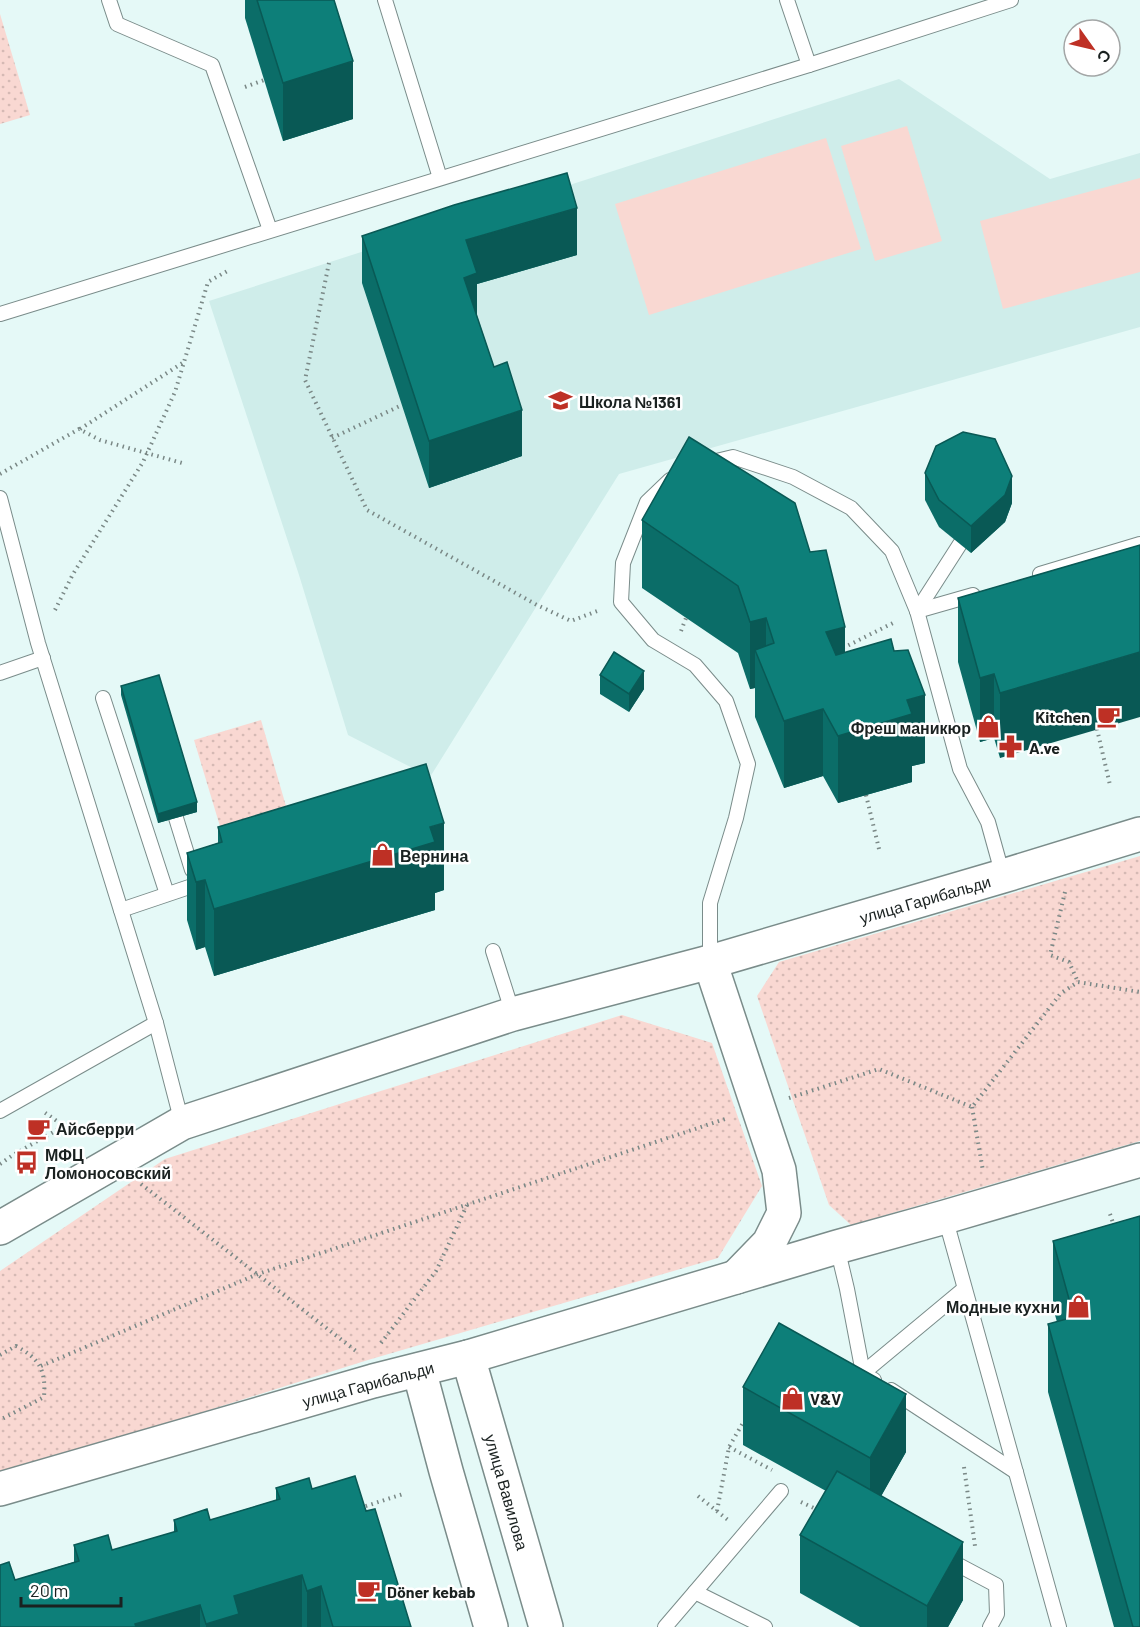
<svg xmlns="http://www.w3.org/2000/svg" width="1140" height="1627" viewBox="0 0 1140 1627" font-family="Barlow,sans-serif">
<defs>
<pattern id="park-dots" width="8" height="8" patternUnits="userSpaceOnUse" patternTransform="scale(1.5)"><rect width="8" height="8" fill="#f9d8d2"/><path d="M2 2h.1M6 6h.1" fill="none" stroke="#d5b9b4" stroke-width="1.8" stroke-linecap="round"/></pattern>
</defs>
<rect width="100%" height="100%" fill="#e5f9f7"/>
<polygon fill="#cfedea" points="899,79 1050,179 1140,153 1140,327 619,474 430,777 348,735 299,575 209,301"/>
<g fill="url(#park-dots)">
<polygon points="0,14 30,115 0,124"/>
<polygon points="261,720 288,813 222,833 194,740"/>
<polygon points="1140,856 1140,1141 851,1225 829,1205 757,996 779,962"/>
<polygon points="622,1015 712,1043 762,1186 718,1258 368,1360 0,1476 0,1271 165,1159"/>
</g>
<g fill="#f9d8d2">
<polygon points="907,126 942,241 875,261 841,146"/>
<polygon points="826,138 861,249 649,315 615,204"/>
<polygon points="1140,178 1140,272 1003,309 980,221"/>
</g>
<g fill="none" stroke-linecap="round" stroke-linejoin="round">
<defs>
<g id="service">
<polyline points="109,0 117,24 212,65 270,230"/>
<polyline points="385,0 440,178"/>
<polyline points="787,0 809,65"/>
<polyline points="0,314 809,65 1011,0"/>
<polyline points="708,463 733,457 793,477 851,508 892,551 917,611 960,769 988,822 1003,876"/>
<polyline points="670,480 647,502 623,563 621,602 653,640 695,665 726,701 748,764 736,818 710,903 710,962"/>
<polyline points="0,498 38,643 156,1023 182,1123"/>
<polyline points="1040,574 1140,544"/>
<polyline points="917,611 973,595"/>
<polyline points="917,611 960,544"/>
<polyline points="0,673 43,658"/>
<polyline points="103,698 167,894"/>
<polyline points="176,818 192,870"/>
<polyline points="121,910 204,882"/>
<polyline points="493,951 513,1014"/>
<polyline points="0,1111 156,1023"/>
<polyline points="945,1217 1059,1627"/>
<polyline points="837,1247 847,1289 863,1373 874,1380"/>
<polyline points="863,1373 964,1289"/>
<polyline points="891,1390 1016,1472"/>
<polyline points="949,1560 996,1585 997,1614 990,1627"/>
<polyline points="695,1592 781,1491"/>
<polyline points="665,1627 695,1592 765,1627"/>
</g>
<g id="tertiary">
<polyline points="710,962 779,1170 784,1213 769,1243 736,1277"/>
<polyline points="0,1228 182,1123 513,1014 710,962 1003,876 1140,834"/>
<polyline points="468,1357 546,1627"/>
<polyline points="419,1370 446,1471 491,1627"/>
<polyline points="0,1489 373,1381 468,1357 837,1247 945,1217 1140,1160"/>
</g>
</defs>
<use href="#service" stroke="#7a8c8a" stroke-width="16"/>
<use href="#tertiary" stroke="#7a8c8a" stroke-width="36"/>
<g stroke="#7a8886" stroke-width="4" stroke-dasharray="1.5 4.5" stroke-linecap="butt">
<polyline points="245,87 264,80"/>
<polyline points="329,263 305,380 367,510 537,605 571,621 600,610"/>
<polyline points="80,429 184,362"/>
<polyline points="332,438 402,405"/>
<polyline points="0,474 79,429 100,440 182,463"/>
<polyline points="55,610 73,574 143,462 175,392 208,282 229,270"/>
<polyline points="681,631 686,618"/>
<polyline points="843,648 895,622"/>
<polyline points="1097,729 1110,785"/>
<polyline points="866,795 880,853"/>
<polyline points="1065,892 1050,955 1069,962 1078,982"/>
<polyline points="789,1098 879,1069 972,1107 1061,993 1078,982 1140,992"/>
<polyline points="972,1107 983,1171"/>
<polyline points="0,1164 13,1155 64,1126 44,1112"/>
<polyline points="141,1184 356,1351"/>
<polyline points="1110,1214 1114,1226"/>
<polyline points="381,1343 436,1271 467,1205"/>
<path d="M0,1355L16,1346C40,1359 46,1370 44,1397L0,1420"/>
<polyline points="41,1366 258,1274 728,1118"/>
<polyline points="729,1447 772,1470"/>
<polyline points="964,1467 975,1546"/>
<polyline points="698,1496 728,1520"/>
<polyline points="801,1502 818,1510"/>
<polyline points="360,1508 403,1494"/>
<polyline points="717,1511 729,1447 744,1421"/>
</g>
<use href="#service" stroke="#fff" stroke-width="14"/>
<use href="#tertiary" stroke="#fff" stroke-width="33"/>
</g>
<g fill="#0b6d68">
<polygon points="245,0 334,0 353,119 283,141 245,18"/>
<polygon points="362,236 577,255 477,284 477,316 522,456 429,488 362,283"/>
<polygon points="925,473 1012,503 1005,522 971,553 939,527 925,500"/>
<polygon points="642,520 810,552 845,653 925,763 912,766 912,782 838,803 823,776 784,788 755,717 755,688 750,689 738,653 642,588"/>
<polygon points="1140,545 1000,758 994,738 980,742 958,662 958,598"/>
<polygon points="600,675 644,689 629,712 600,694"/>
<polygon points="121,686 197,812 158,823 121,695"/>
<polygon points="218,827 444,890 435,893 435,910 214,976 205,947 196,950 187,920 187,853 218,843"/>
<polygon points="1140,1216 1140,1627 1114,1627 1048,1392 1048,1324 1057,1322 1053,1308 1053,1241"/>
<polygon points="743,1387 906,1452 881,1496 963,1600 948,1627 860,1627 800,1593 800,1535 826,1491 743,1445"/>
<polygon points="276,1488 312,1489 366,1511 411,1627 0,1627 15,1580 74,1562 74,1545 112,1550 174,1532 174,1520 210,1520 276,1500"/>
</g>
<g fill="#095955">
<polygon points="353,61 353,119 283,141 283,83"/>
<polygon points="577,208 577,255 477,284 477,319 464,278 466,240"/>
<polygon points="522,410 522,456 429,488 429,441"/>
<polygon points="1012,476 1012,503 1005,522 971,553 971,526"/>
<polygon points="766,618 766,675 755,650 755,688 750,689 750,622"/>
<polygon points="845,627 845,695 826,632"/>
<polygon points="1140,652 1140,717 1000,758 1000,693"/>
<polygon points="644,671 644,689 629,712 629,694"/>
<polygon points="994,674 994,738 980,742 980,678"/>
<polygon points="925,695 925,763 912,766 912,782 838,803 838,736 907,700"/>
<polygon points="823,709 823,776 784,788 784,721"/>
<polygon points="197,802 197,812 158,823 158,814"/>
<polygon points="444,823 444,890 435,893 435,910 214,976 214,909 430,827"/>
<polygon points="205,880 205,947 196,950 196,882"/>
<polygon points="906,1394 906,1452 870,1516 870,1458"/>
<polygon points="963,1542 963,1600 948,1627 927,1627 927,1606"/>
<polygon points="302,1575 302,1627 206,1627 206,1624 234,1596"/>
<polygon points="321,1586 321,1627 307,1627 307,1591"/>
<polygon points="200,1605 200,1627 135,1627 135,1624"/>
</g>
<g fill="#0d7f79" stroke="#095955" stroke-width="1.5">
<polygon points="257,0 334,0 353,61 283,83"/>
<polygon points="567,173 577,208 466,240 477,273 464,278 494,367 507,362 522,410 429,441 362,236 454,205"/>
<polygon points="963,432 995,439 1012,476 1005,495 971,526 939,500 925,473 936,446"/>
<polygon points="689,437 795,503 810,552 826,550 845,627 826,632 836,655 891,639 894,651 908,650 925,695 907,700 912,714 838,736 823,709 784,721 755,650 774,643 766,618 750,622 738,586 642,520"/>
<polygon points="1140,545 1140,652 1000,693 994,674 980,678 958,598"/>
<polygon points="614,652 644,671 629,694 600,675"/>
<polygon points="159,675 197,802 158,814 121,686"/>
<polygon points="426,764 444,823 430,827 435,842 214,909 205,880 196,882 187,853 222,842 218,827"/>
<polygon points="1140,1216 1140,1627 1133,1627 1048,1324 1074,1317 1053,1241"/>
<polygon points="779,1323 906,1394 870,1458 743,1387"/>
<polygon points="837,1471 963,1542 927,1606 800,1535"/>
<polygon points="355,1476 366,1511 375,1509 411,1627 333,1627 321,1586 307,1591 302,1575 234,1596 239,1614 206,1624 200,1605 135,1624 136,1627 0,1627 0,1565 9,1562 15,1580 79,1561 74,1545 108,1535 112,1550 177,1531 174,1520 207,1509 210,1520 280,1499 276,1488 309,1478 312,1489"/>
</g>
<defs>
<symbol id="school-bare" viewBox="-9 -9 18 18"><path d="M0-5L7-2L0 1L-7-2ZM-4 1L0 2.5L4 1V4Q0 6-4 4Z" fill="#be3025" stroke="#fff" stroke-width="2.5" paint-order="stroke"/></symbol>
<symbol id="cafe-bare" viewBox="-9 -9 18 18"><path d="M-5.5-4.5H6V0H3Q3 3.5 0 3.5H-2.5Q-5.5 3.5-5.5 0ZM3-3.2v2h1.7v-2ZM-6 4.5H4V6H-6Z" fill="#be3025" stroke="#fff" stroke-width="2.5" paint-order="stroke"/></symbol>
<symbol id="shop-bare" viewBox="-9 -9 18 18"><path d="M-5-2.5h2.3a2.7 3.5 0 0 1 5.4 0H5L5.5 6h-11ZM-1.5-2.5h3a1.5 2.3 0 0 0-3 0Z" fill="#be3025" stroke="#fff" stroke-width="2.5" paint-order="stroke"/></symbol>
<symbol id="pharmacy-bare" viewBox="-9 -9 18 18"><path d="M-2-6h4v4h4v4h-4v4h-4v-4h-4v-4h4Z" fill="#be3025" stroke="#fff" stroke-width="2.5" paint-order="stroke"/></symbol>
<symbol id="bus-bare" viewBox="-9 -9 18 18"><path d="M-5-6H5V4H4V6H2V4H-2V6H-4V4H-5ZM-3.5-4V0h7V-4ZM-3.5 1.2v1.5H-2V1.2ZM2 1.2v1.5H3.5V1.2Z" fill="#be3025" stroke="#fff" stroke-width="2.5" paint-order="stroke"/></symbol>
</defs>
<g fill-rule="evenodd">
<use href="#school-bare" x="544" y="384" width="33" height="33"/>
<use href="#cafe-bare" x="1092" y="700" width="33" height="33"/>
<use href="#shop-bare" x="972" y="710" width="33" height="33"/>
<use href="#pharmacy-bare" x="994" y="730" width="33" height="33"/>
<use href="#shop-bare" x="366" y="838" width="33" height="33"/>
<use href="#cafe-bare" x="22" y="1112" width="33" height="33"/>
<use href="#bus-bare" x="10" y="1146" width="33" height="33"/>
<use href="#shop-bare" x="1062" y="1290" width="33" height="33"/>
<use href="#shop-bare" x="776" y="1382" width="33" height="33"/>
<use href="#cafe-bare" x="352" y="1574" width="33" height="33"/>
</g>
<g text-anchor="middle" dominant-baseline="central" stroke-width="5" stroke-linejoin="round" paint-order="stroke">
<g font-size="16" font-weight="bold" fill="#1a2120" stroke="#fff" text-anchor="start">
<text x="579" y="401">Школа №1361</text>
<text x="1090" y="716" text-anchor="end">Kitchen</text>
<text x="971" y="727" text-anchor="end">Фреш маникюр</text>
<text x="1029" y="747">A.ve</text>
<text x="400" y="855">Вернина</text>
<text x="56" y="1128">Айсберри</text>
<text x="45" y="1154">МФЦ<tspan x="45" dy="18">Ломоносовский</tspan></text>
<text x="1060" y="1306" text-anchor="end">Модные кухни</text>
<text x="810" y="1398">V&amp;V</text>
<text x="387" y="1591">Döner kebab</text>
</g>
<g font-size="16" fill="#1a2120" stroke="#fff">
<text transform="translate(925 899) rotate(-16)">улица Гарибальди</text>
<text transform="translate(368 1384) rotate(-15)">улица Гарибальди</text>
<text transform="translate(507 1492) rotate(74)">улица Вавилова</text>
</g>
</g>
<g transform="translate(1092 48) rotate(124)"><circle r="28" fill="#ffffff" stroke="#a3a6a6" stroke-width="1.5"/>
<path d="M0-4.5L10 22L0 15L-10 22Z" fill="#be3025"/>
<text y="-9" font-size="16" font-weight="bold" text-anchor="middle" fill="#1a2120">С</text>
</g>
<path d="M21 1597v9h100v-9" fill="none" stroke="#1a2120" stroke-width="3"/>
<text x="30" y="1597" font-size="18" fill="#1a2120" stroke="#ffffff" stroke-width="4.5" paint-order="stroke">20 m</text>
</svg>
